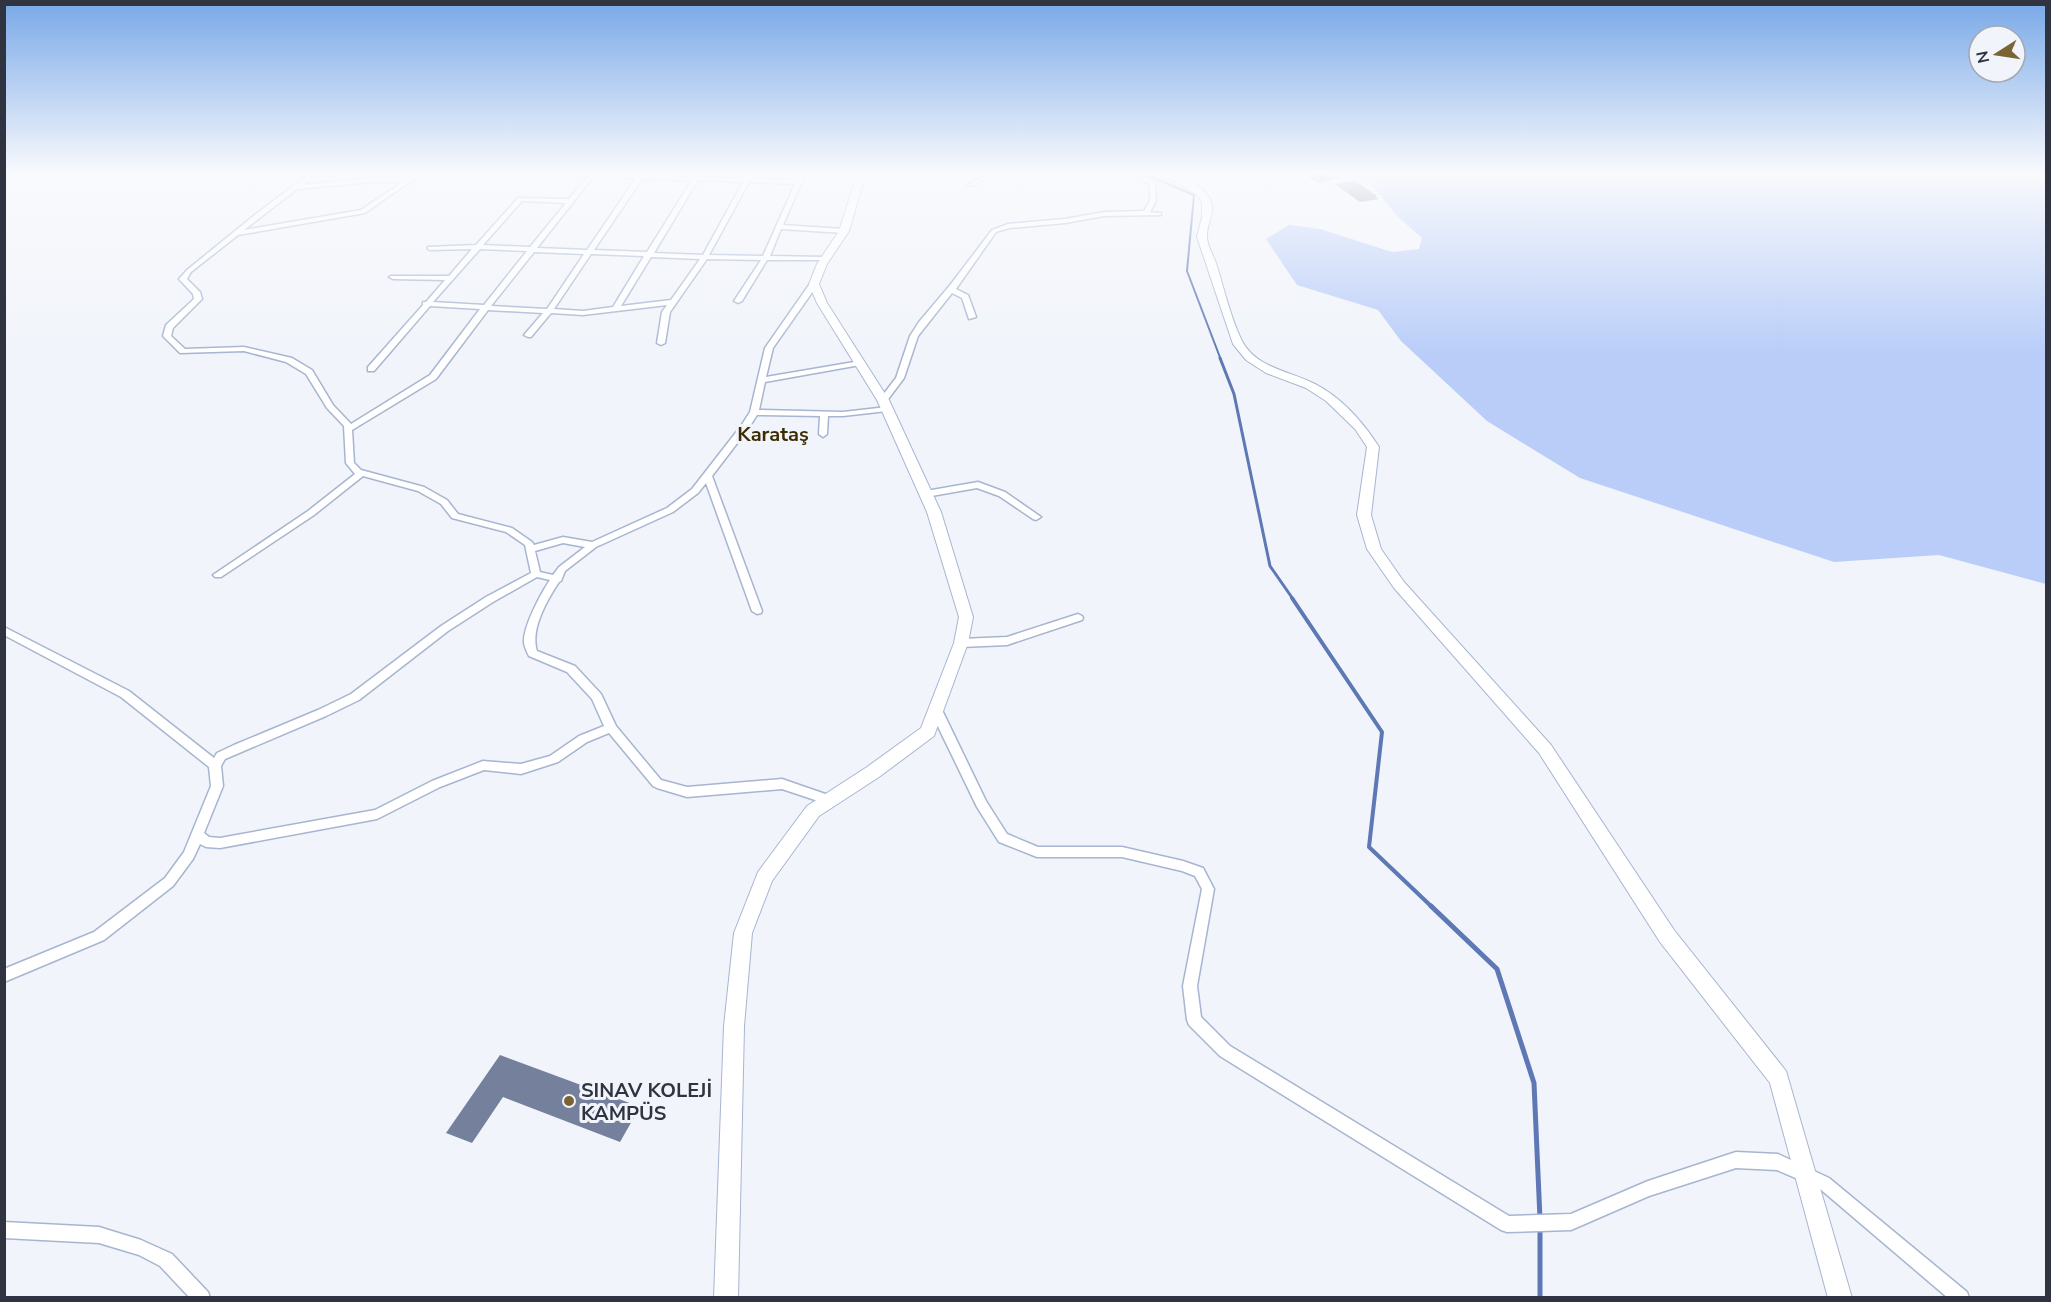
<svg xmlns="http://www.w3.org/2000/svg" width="2051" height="1302" viewBox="0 0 2051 1302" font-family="'Nunito Sans',sans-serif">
<rect width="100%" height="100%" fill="#f1f4fa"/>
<polygon fill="#b9cdf8" points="1346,172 2046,172 2046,584 1939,555 1834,562 1580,478 1487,421 1401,341 1378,310 1297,285 1266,239 1289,225 1320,229 1392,252 1419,249 1422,238 1397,216 1370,182"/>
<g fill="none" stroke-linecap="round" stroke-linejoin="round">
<polyline stroke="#5d78b5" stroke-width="2" points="1140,172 1194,195 1187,271 1221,360"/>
<polyline stroke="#5d78b5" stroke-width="3" points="1220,358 1234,394 1270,566 1293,599"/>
<polyline stroke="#5d78b5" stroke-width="4" points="1292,598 1382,732 1369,847 1432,907"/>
<g stroke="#5d78b5" stroke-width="5">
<polyline points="1431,906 1497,969 1534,1083 1540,1219"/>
<polyline points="1540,1226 1540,1298"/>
</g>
</g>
<g fill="#75819c">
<polygon points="1300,172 1327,172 1338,178 1319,183"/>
<polygon points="1355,181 1377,196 1375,196 1379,199 1360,202 1335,184"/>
<polygon points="500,1055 635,1105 636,1114 620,1142 503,1097 472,1143 446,1133"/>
</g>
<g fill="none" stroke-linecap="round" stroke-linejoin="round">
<defs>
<g id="street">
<path d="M312,172H319L303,185L372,178H408L417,172H424L365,213L238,235L191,272L187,279L200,292L202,299L173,328L171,336L185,349L244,347L292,358L312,370L333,405L351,424L430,375L480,309L430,306L374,371H368V367L423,305V302H426L445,280L393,279L389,277L391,276H449L472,249L430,250L428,249V247L476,245L518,198L569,199L591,173L638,175L640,172H646L644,175L694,177L698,173L701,175L700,177L744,178L748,172H754L751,179L796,180L800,172H806L783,225L844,229L847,231L844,233L781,229L770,256L825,257L828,259L827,260H767L742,301L738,303L734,301L761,260L707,259L670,312L665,343L661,345L657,343L662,312L667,305L583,315L551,313L531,337H528L524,335L543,313L488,310L436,379L352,430L354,463L361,470L424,487L447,500L458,514L512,528L532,542L534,545L563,537L592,542L667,508L692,489L741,426L750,412L765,348L811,282H817L818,284L773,348L766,377L860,361L864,363L860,365L765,382L759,410L843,412L887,407L891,409L887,411L843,416H828L827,434L823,437L819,434L820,416L757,415L748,429L712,476L762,611L761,613L757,614L752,611L706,483L698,493L673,512L596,547L565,571L561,581L559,582C547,600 530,630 537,651L575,666L601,694L616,726L661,780L687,787L782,779L834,797L836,800L834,803L830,805L782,789L687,797L657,788L653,786L609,733L587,742L558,762L521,774L484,770L440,787L377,819L220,848L206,847L200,844L193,859L173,886L104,940L4,982V969L94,932L165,878L184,852L211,786L209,767L121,697L4,635V627L129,691L214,758L217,753L234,745L318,710L351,694L441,626L486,597L531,573L525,545L506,532L452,518L441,504L418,491L363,476L314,515L221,577H215L213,575L308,511L355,474L346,463L344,426L327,408L306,374L286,362L244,351L180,353L163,336L166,325L194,299L193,294L179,279L187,270L256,214ZM593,177L636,178L587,250L537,248ZM642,179L692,180L647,252L594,250ZM698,180L743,182L703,255L654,253ZM372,182H403L361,210L244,230L297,189ZM749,182L795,184L763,256L709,255ZM522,201L566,203L530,247L483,245ZM480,249L527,251L484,305L433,302ZM534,252L584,254L547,309L491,306ZM591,254L644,256L613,307L583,311L554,309ZM651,257L700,259L671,300L621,306ZM563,543L585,547L559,567L553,575L540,572L535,551ZM537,577L550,580C541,593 523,627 524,642C524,646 527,652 529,656L567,672L592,699L604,726L579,736L550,756L521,764L483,761L432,781L375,810L220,838L209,837L204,833L223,786L221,766L225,759L326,716L359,700L448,631L493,602Z"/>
<polygon points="993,172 1001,172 972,186 967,185"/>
<polygon points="1122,172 1130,172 1155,182 1156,201 1150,212 1161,213 1161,215 1104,216 1065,223 1009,228 996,232 956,289 968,295 976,317 969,319 962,298 952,293 918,336 904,378 886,402 880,402 879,400 896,378 910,336 919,322 951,284 992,230 1008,224 1065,219 1104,212 1144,211 1150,201 1150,184"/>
<polygon points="978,482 1005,492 1041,517 1036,520 1033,519 999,496 977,488 926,497 921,494 926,491"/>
<polygon points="1078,614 1082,616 1083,618 1082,620 1007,645 961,647 956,643 961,639 1007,637"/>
<polygon points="936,706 940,707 942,710 986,801 1007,834 1038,847 1122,847 1183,861 1203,868 1214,889 1197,986 1201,1017 1230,1046 1509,1216 1571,1214 1648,1181 1736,1152 1778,1154 1829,1178 1967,1292 1969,1298 1948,1298 1819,1188 1777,1170 1736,1168 1649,1196 1571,1230 1507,1232 1501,1230 1220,1056 1189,1025 1187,1020 1183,986 1202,889 1195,876 1182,871 1122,857 1037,857 999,842 977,807 930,710 932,707"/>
<polygon points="4,1222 99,1227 141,1240 172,1254 208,1292 210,1298 190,1298 160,1266 139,1255 99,1243 4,1238"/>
</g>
<g id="secondary">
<polygon points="858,172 866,172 849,231 827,264 819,284 827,303 889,400 941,512 973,617 968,643 934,736 879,777 819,816 772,881 752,933 744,1026 738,1298 714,1298 724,1026 734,933 758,872 807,806 867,767 921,728 954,643 959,617 927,512 877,400 817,303 809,284 817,264 839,231"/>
<path d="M1158,172C1175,172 1209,186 1212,206C1213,217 1206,227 1207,237C1207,245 1213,255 1216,263C1224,288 1230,317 1242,341C1256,368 1290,371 1315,384C1342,398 1363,422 1379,447L1371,515L1381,549L1404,582L1551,745L1674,930L1786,1071L1852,1298H1828L1770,1083L1660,942L1539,753L1394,588L1367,549L1357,515L1367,447L1355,429L1326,401L1306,388L1266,373L1246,360L1233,344L1197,237L1202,217V203L1197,194Z"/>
</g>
</defs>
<use href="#street" stroke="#a7b5d1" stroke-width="3"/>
<use href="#secondary" stroke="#a7b5d1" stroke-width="2"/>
<use href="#street" fill="#fff" fill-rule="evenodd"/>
<use href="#secondary" fill="#fff" fill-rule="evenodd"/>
</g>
<linearGradient id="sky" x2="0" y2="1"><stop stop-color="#78a8e8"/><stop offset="0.49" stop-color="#f9fafd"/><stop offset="1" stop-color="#f9fafd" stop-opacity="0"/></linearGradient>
<rect width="2051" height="354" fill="url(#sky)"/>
<circle fill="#7a6433" stroke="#f1f4fa" stroke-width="2" cx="569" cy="1101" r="6"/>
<g text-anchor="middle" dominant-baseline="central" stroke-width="6" stroke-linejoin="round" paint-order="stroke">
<g font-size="20" font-weight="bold" fill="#3d2c03" stroke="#f1f4fa">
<text x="773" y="434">Karataş</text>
</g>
<g font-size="20" font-weight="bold" fill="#2f3440" stroke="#f1f4fa" text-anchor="start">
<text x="581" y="1090">SINAV KOLEJİ<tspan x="581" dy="23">KAMPÜS</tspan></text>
</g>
</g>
<rect width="2051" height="1302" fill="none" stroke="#2f3440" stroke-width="12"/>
<g transform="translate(1997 54) rotate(258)"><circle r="28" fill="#f1f4fa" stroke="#a3a7b0" stroke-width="1.5"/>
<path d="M0-4.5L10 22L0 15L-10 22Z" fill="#7a6433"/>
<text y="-9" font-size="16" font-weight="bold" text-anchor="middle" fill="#2f3440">N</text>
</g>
</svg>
